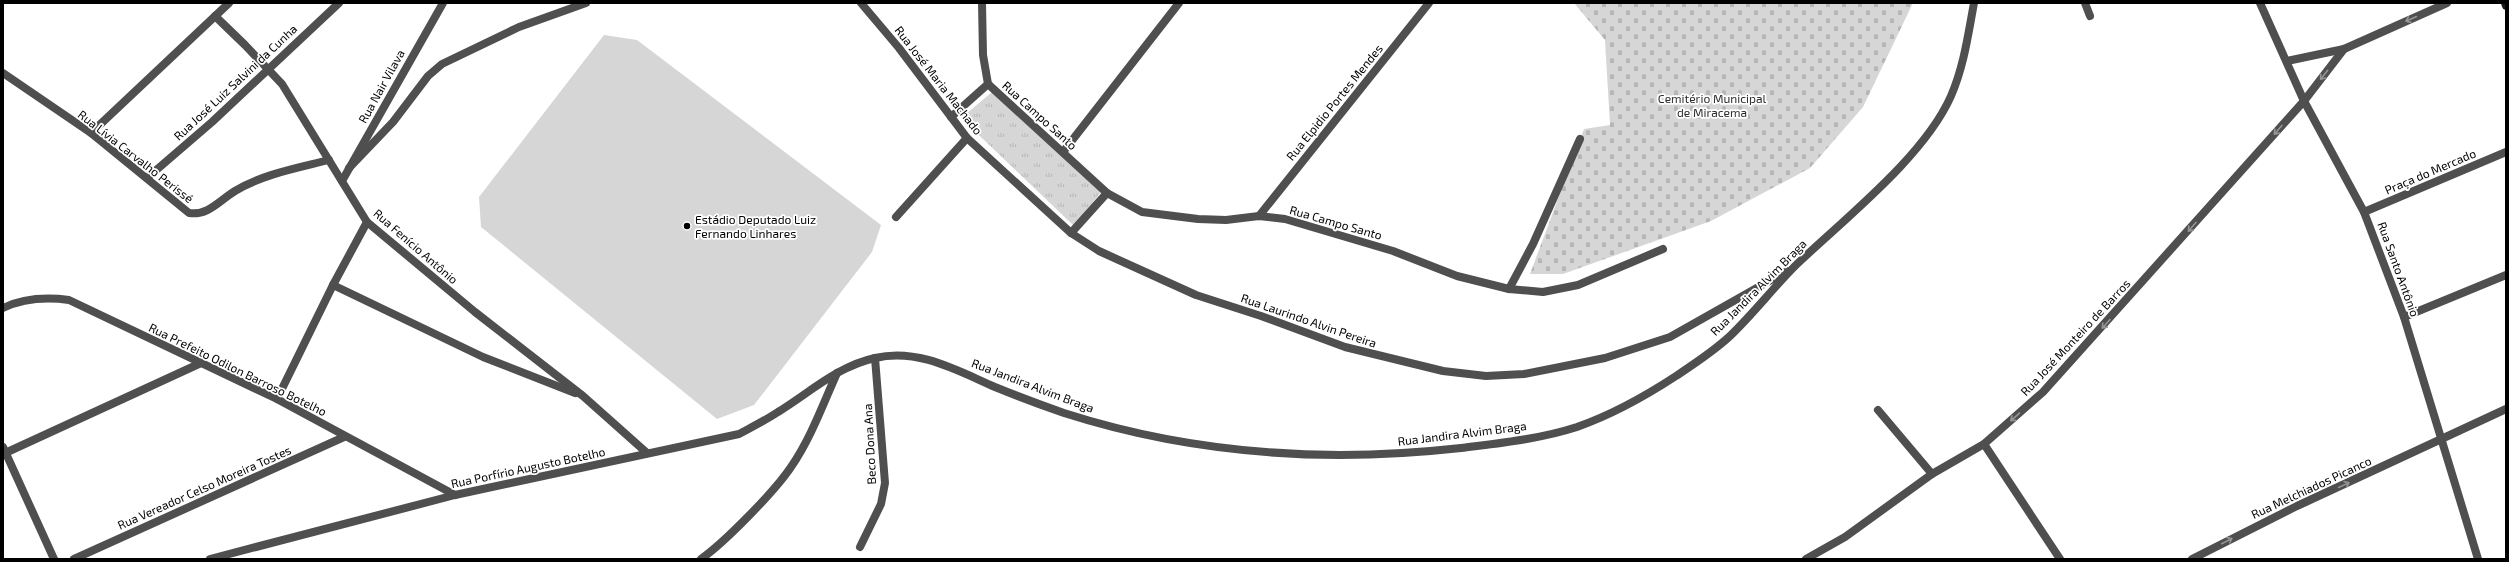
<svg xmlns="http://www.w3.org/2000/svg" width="2509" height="562" viewBox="0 0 2509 562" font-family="'Exo 2',sans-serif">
<defs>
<pattern id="cemetery-stones" width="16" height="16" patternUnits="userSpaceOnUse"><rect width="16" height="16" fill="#d6d6d6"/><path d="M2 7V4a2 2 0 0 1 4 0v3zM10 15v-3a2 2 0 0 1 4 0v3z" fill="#b6b6b6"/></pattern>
<pattern id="park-tufts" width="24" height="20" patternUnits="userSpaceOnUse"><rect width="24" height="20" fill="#d6d6d6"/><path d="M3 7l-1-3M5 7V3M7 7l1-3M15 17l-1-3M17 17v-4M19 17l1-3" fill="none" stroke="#b6b6b6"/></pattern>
</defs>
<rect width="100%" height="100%" fill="#fff"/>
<polygon fill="#d6d6d6" points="604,35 637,40 881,225 872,252 754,405 717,419 481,227 479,197"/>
<polygon fill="url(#cemetery-stones)" points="1574,3 1913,3 1863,107 1810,168 1711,221 1563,274 1530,274 1584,129 1610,125 1605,40"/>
<polygon fill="url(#park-tufts)" points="997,88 1101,192 1074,226 961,118"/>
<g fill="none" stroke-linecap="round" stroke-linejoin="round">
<g stroke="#4f4f4f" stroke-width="8">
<polyline points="861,3 899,48 967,138 1071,233 1099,251 1196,295 1261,316 1345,347 1443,371 1486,376 1524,374 1605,358 1670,337 1787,271"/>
<polyline points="2085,3 2090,16"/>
<polyline points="2260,3 2304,101 2364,212 2404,317 2478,559"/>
<polyline points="215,16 245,45 282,84 367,222 475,312 583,396 647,453"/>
<polyline points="2287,61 2344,49 2447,3"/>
<path d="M3,73L91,133L189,213C208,216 220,200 235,191C263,174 298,168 329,160"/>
<polyline points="988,84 1107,193 1142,212 1198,219 1226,220 1259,216 1285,219 1393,251 1457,276 1509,289 1543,292 1578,285 1663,249"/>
<polyline points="951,117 988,84 983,55 982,3"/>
<polyline points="91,133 229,3"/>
<polyline points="1063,152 1179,3"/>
<polyline points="349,168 393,122 428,76 442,64 519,27 586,3"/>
<polyline points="147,178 212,122 339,3"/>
<polyline points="342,181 443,3"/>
<polyline points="2364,212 2506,152"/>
<polyline points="1259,216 1429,3"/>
<polyline points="896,217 967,138"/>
<polyline points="1071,233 1107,193"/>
<polyline points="333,285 483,357 575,393"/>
<polyline points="1509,289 1533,244 1580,139"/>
<path d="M3,308C24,298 46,297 69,300L277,399L455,495"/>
<polyline points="2404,317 2506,275"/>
<polyline points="277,399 333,285 367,222"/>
<polyline points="1878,410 1932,474"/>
<polyline points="1984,444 2060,559"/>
<polyline points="3,447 54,559"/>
<polyline points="3,454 201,363"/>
<polyline points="860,547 881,504 885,483 875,358"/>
<polyline points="74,559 344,437"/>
<path d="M210,559L455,495L739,434C752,427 766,420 778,412C809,393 838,366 875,358C918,348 956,370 995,387C1017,396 1041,405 1064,413C1192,454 1327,463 1461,448C1500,443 1540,439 1577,427C1611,415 1647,395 1676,376C1694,364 1714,351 1730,336C1753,314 1773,288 1796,265C1844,219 1924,157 1951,96C1964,66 1968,35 1974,3"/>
<path d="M701,559C725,542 775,491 791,467C811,438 823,404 837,373"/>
<polyline points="1806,559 1845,537 1932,474 1984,444 2043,392 2304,101 2344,49"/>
<polyline points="2192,559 2297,506 2506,409"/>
</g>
<polyline stroke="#1c1c1c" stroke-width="8" points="2505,3 2506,6"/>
</g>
<defs><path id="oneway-shaft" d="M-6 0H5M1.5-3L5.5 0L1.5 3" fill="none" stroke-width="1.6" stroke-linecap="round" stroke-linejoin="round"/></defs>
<g stroke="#959595">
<use href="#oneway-shaft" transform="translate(2411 19) rotate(156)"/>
<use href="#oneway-shaft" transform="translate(2324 75) rotate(128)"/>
<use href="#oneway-shaft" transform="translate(2278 130) rotate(131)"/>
<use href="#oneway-shaft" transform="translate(2192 227) rotate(131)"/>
<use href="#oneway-shaft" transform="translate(2106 324) rotate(132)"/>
<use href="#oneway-shaft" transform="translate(2015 417) rotate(139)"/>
<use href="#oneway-shaft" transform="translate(2344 485) rotate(-25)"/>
<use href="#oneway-shaft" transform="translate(2227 541) rotate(-27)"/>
</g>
<circle fill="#000" stroke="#fff" stroke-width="1.5" cx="687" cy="226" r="4"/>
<g text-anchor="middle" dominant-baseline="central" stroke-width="3.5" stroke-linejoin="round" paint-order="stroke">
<g font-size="12" fill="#000" stroke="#fff">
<text transform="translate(939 80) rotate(52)">Rua José Maria Machado</text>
<text transform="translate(235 82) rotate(-43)">Rua José Luiz Salvini da Cunha</text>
<text transform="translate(381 86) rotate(-61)">Rua Nair Vilava</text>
<text transform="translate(1334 102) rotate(-51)">Rua Elpidio Portes Mendes</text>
<text transform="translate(1040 115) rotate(42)">Rua Campo Santo</text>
<text transform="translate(136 156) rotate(38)">Rua Lívia Carvalho Perissé</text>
<text transform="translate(2430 171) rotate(-23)">Praça do Mercado</text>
<text transform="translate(1336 222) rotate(16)">Rua Campo Santo</text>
<text transform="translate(416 246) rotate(41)">Rua Fenício Antônio</text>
<text transform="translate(2399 269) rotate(70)">Rua Santo Antônio</text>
<text transform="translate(1758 287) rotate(-45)">Rua Jandira Alvim Braga</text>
<text transform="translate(1309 320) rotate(19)">Rua Laurindo Alvin Pereira</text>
<text transform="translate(2075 337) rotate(-47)">Rua José Monteiro de Barros</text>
<text transform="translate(238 369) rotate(26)">Rua Prefeito Odilon Barroso Botelho</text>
<text transform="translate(1033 385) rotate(21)">Rua Jandira Alvim Braga</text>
<text transform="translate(1462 433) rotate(-7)">Rua Jandira Alvim Braga</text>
<text transform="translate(869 444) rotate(-93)">Beco Dona Ana</text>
<text transform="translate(528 467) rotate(-12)">Rua Porfírio Augusto Botelho</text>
<text transform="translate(204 487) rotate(-24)">Rua Vereador Celso Moreira Tostes</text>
<text transform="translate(2311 487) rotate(-25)">Rua Melchiados Picanco</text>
</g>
<g font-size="12" fill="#2d2d2d" stroke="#fff">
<text x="1712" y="98">Cemitério Municipal<tspan x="1712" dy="14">de Miracema</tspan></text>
</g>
<g font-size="12" fill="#000" stroke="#fff" text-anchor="start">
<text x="695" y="219">Estádio Deputado Luiz<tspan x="695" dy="14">Fernando Linhares</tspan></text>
</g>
</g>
<rect width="2509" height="562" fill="none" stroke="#000000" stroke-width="8"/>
</svg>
